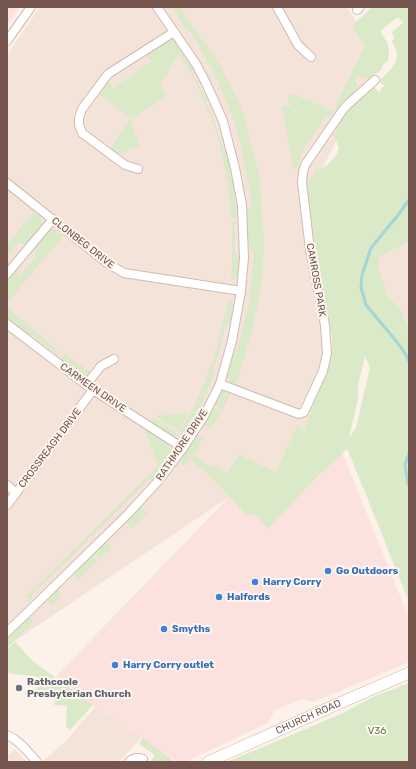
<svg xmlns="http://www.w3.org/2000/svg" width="416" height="769" viewBox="0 0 416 769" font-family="Rubik,sans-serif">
<rect width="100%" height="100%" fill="#fcf2ea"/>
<g fill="#f3e3d8">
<polygon points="40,7 346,7 385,61 355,106 309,193 321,267 331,361 304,431 297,424 276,472 233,493 229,497 13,642 7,638 7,55"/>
<polygon points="409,242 409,330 401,311 387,294 378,266 380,256"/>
<polygon points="95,707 142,738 118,762 42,762 66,741"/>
<polygon points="15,749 27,762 7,762 7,757"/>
</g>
<g fill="#fbe2de">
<polygon points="7,7 20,7 7,25"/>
<polygon points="342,452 409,618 409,662 314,702 301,699 275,710 268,723 185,762 177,762 95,707 56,676 229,497 247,516 256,514 268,529 292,503"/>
</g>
<g fill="#dae9c8" fill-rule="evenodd">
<polygon points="171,7 179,7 182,10 221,67 241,107 259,173 264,245 262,276 258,302 251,335 244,359 235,385 232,384 230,381 227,371 231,357 237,351 249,304 254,253 248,246 247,214 252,203 239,138 232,115 216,77 191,32 183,27 182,21"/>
<path d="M372,7H409V242L380,256L378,266L387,294L401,311L409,330V602L354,465L347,449L317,477L268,529L256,514L247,516L211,477L191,460L194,455L213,468L214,466L227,473L239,455L276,472L297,424L304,430L329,363L332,344V336L325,302L306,186C307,180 310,180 314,176C314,174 314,172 316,170C318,168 320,169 322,168C329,166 338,154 339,148L334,136L345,113L355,102L374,87L379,92L384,86L379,81C388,72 400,64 396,50C395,47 393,44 392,41L394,38L392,32L403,23L398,17L380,31L388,44L389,52L388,61L383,65L381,70L367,79L359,76L354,79L357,84L356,90L343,102L338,108L335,106L365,46L352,26ZM365,357L370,367L356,428L349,438L358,399V385Z"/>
<polygon points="173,40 177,40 179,42 193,67 192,70 203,94 206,95 208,98 206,101 216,126 223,149 226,150 233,180 237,218 232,219 228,184 218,137 210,115 196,82 179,53 168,72 160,84 167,96 158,102 132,118 98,94 108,81 113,88 151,62 147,55 166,42"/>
<path d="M290,93L334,111L331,115L324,119L302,151C299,158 301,166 294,171L282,106L286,105L292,107C289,100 286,101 290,93Z"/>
<polygon points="130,118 140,146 116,155 109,150"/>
<polygon points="34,212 41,217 43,225 28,244 23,244 20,241 7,256 7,244"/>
<polygon points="232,222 237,222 235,225 235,252 238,254 237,274 236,277 231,282 232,268"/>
<path d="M54,229L63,236L7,303V280C12,274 13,271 20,276L37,256L34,252V249L49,231Z"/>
<path d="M229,297C236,305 231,315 229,324L225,326L220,349L213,369L215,372L204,399L187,431L184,434L177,436C199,402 214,363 223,324C225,315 228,306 229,297Z"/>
<polygon points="7,307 58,351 55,358 54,351 32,335 25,335 7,321"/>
<polygon points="64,354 93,374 88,378 85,377 60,362"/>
<polygon points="226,390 231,392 223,409 214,404 220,392"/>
<polygon points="212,407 221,412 211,429 203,424"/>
<polygon points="188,413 178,431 156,416"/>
<polygon points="153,417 176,433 175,435 172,436 150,422"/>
<path d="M144,429C153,434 175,444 170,457C167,464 157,474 153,480L149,479L32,595V598L31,600L27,596L82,542L157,467L160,462H157Z"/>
<polygon points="197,434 204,438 185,466 179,462"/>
<polygon points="142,507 148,513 132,528 126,522"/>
<polygon points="106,542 112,547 100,559 94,553"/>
<polygon points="92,555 97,561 79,579 73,573"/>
<polygon points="57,589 62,595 52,605 46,599"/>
<polygon points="28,616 34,622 7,648 7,636"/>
<polygon points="15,642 33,661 93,705 70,730 66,726 67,706 54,705 55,696 36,695 38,677 7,673 7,649"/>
<polygon points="409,683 409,762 227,762 341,714 375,696"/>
<polygon points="143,738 175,762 150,762 155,755 139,744"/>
</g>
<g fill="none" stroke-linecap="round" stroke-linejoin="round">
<g stroke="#a5d6d6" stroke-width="3">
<polyline points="409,200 398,215 371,248 362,275 361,287 366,305 397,342 406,355 409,361"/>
<polyline points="409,453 405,465 408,484 409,485"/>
</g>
<defs>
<g id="minor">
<polyline points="277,7 298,45 311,57"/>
<polyline points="357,10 360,7"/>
<polyline points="7,41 31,7"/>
<polyline points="138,169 125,165 82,133 79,125 79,118 82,109 108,74 174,32"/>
<polyline points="7,183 107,263 124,273 241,291"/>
<polyline points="7,274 53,219"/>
<polyline points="7,324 93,390 183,448"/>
<polyline points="220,384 299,414 304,412 323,371 327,353 325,325 310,250 302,182 303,172 305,165 342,111 346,106 375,80"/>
<polyline points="86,385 101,366 114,359"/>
<polyline points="7,485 16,493"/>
<polyline points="7,505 93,390"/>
<polyline points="7,632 29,611 128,514 159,480 183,448 204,416 220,384 232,341 241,291 244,258 242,205 235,168 223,121 206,83 196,64 157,7"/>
<path d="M7,735C19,740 29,753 37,762"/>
<path d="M129,762C133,758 137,757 143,759"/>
</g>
<g id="tertiary">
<path id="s1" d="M208,762L342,702L409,673"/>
</g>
</defs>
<use href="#minor" stroke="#d0bbb2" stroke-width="10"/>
<use href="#tertiary" stroke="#d0bbb2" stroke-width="12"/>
<use href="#minor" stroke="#fff" stroke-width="8"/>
<use href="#tertiary" stroke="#fff" stroke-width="11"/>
</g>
<g fill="#3f7fe0" stroke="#fef7f0" stroke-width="1.5">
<circle cx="328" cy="571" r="4"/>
<circle cx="255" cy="582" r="4"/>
<circle cx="219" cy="597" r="4"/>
<circle cx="164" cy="629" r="4"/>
<circle cx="115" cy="665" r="4"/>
</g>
<circle fill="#6b7280" stroke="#fef7f0" stroke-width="1.5" cx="19" cy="688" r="4"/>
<g text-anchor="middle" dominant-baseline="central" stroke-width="4" stroke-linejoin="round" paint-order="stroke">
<g font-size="10" fill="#76564e" stroke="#fef7f0">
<text transform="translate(83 243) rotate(38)">CLONBEG DRIVE</text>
<text transform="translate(316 280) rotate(80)">CAMROSS PARK</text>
<text transform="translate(93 388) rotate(35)">CARMEEN DRIVE</text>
<text transform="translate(182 445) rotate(-56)">RATHMORE DRIVE</text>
<text transform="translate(50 448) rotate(-53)">CROSSREAGH DRIVE</text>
<text stroke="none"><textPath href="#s1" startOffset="110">CHURCH ROAD</textPath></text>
</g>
<g font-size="10" font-weight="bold" fill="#366cbe" stroke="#fef7f0" text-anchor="start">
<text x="336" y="571">Go Outdoors</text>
<text x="263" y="582">Harry Corry</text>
<text x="227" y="597">Halfords</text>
<text x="172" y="629">Smyths</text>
<text x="123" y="665">Harry Corry outlet</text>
</g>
<g font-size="10" font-weight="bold" fill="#5b616d" stroke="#fef7f0" text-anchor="start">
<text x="27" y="682">Rathcoole<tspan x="27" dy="12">Presbyterian Church</tspan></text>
</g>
<g font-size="10" fill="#5e7a46" stroke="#fef7f0">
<text x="377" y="731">V36</text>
</g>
</g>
<rect width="416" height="769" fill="none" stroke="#76564e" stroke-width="16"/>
</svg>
